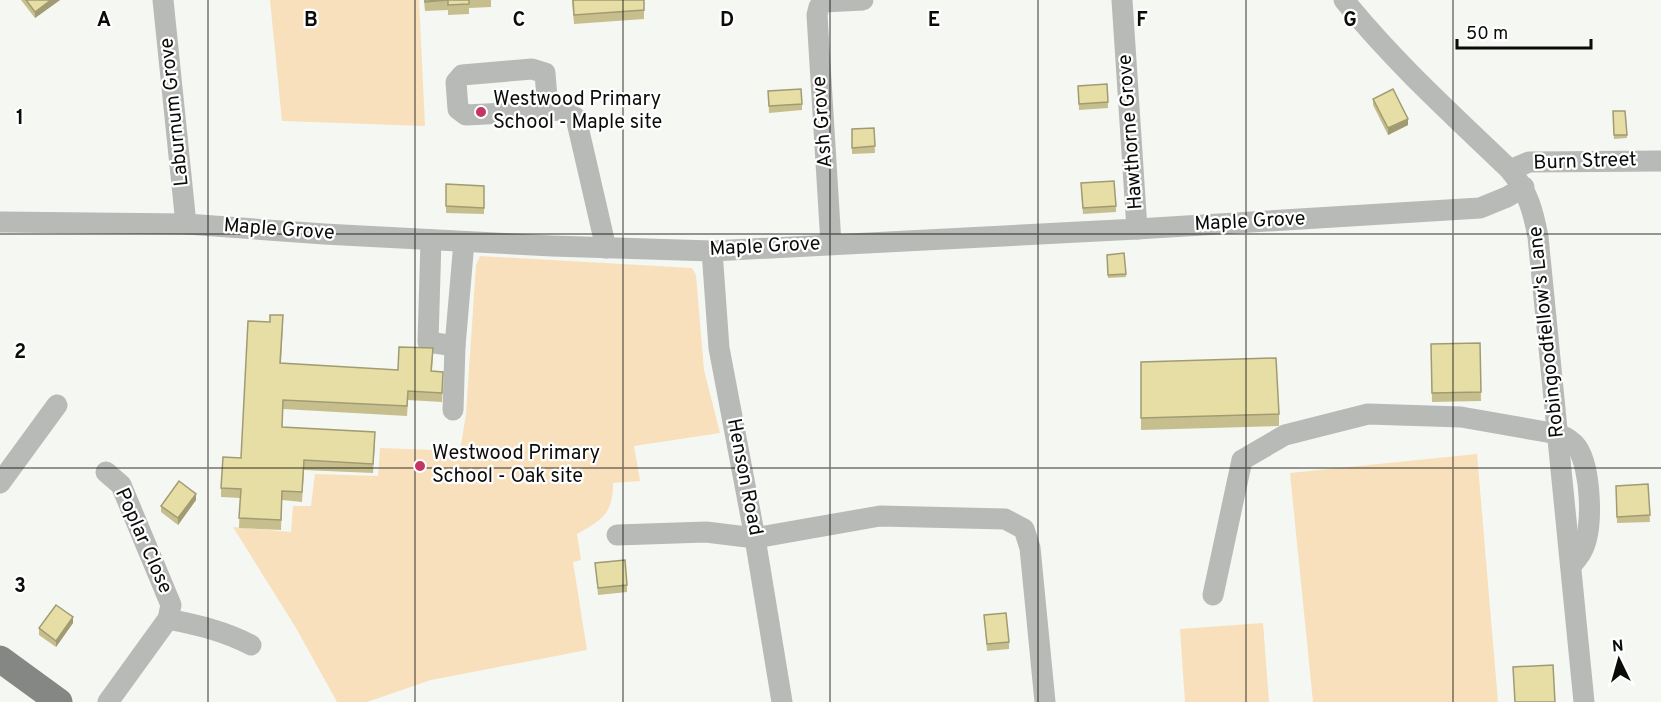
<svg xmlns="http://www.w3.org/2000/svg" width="1661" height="702" viewBox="0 0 1661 702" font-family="Overpass,sans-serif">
<rect width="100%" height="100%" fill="#f5f7f2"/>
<g fill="#f8e0bd">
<polygon points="270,0 419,0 425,126 282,121"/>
<path d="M480,256L692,268L696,275L704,370L720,433L634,446L640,481L613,483C613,514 602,520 577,534L581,560L573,562L587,650L431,680L367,702H337L296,628L233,527L291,532L293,506H311L315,474L378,476L380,448L460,451L466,414L476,265Z"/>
<polygon points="1477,454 1498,702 1313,702 1290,473"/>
<polygon points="1263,623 1269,702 1185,702 1180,629"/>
</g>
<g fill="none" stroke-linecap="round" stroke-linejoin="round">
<g stroke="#b8bab8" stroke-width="21">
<polyline points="163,0 186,224"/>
<polyline points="1122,0 1137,229"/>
<path d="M1344,0C1394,62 1453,115 1510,170C1528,192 1533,210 1538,237L1584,702"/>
<polyline points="548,111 545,73 532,69 462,75 456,82 458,109 466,115 563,110 576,118 606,248"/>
<polyline points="1510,170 1529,162 1661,161"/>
<polyline points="0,222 186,224 324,234 552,246 712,251 1137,229 1480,208 1507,197 1524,187"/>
<polyline points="431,240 428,342 455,346"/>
<polyline points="831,244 817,15 819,7 824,2 863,0"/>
<polyline points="712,251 719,348 755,538 782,702"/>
<polyline points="453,410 455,346 464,242"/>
<polyline points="106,472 121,485 171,605 168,619 108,702"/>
<polyline points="0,483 57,405"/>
<polyline points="617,535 706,532 755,538 880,516 1005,519 1024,529 1030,548 1045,702"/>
<path d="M1213,595L1242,460L1285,435L1368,414L1461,417L1558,434C1566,437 1572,440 1577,447C1591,468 1594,529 1582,551C1579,557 1574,562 1571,566"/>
<path d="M168,619C198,625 224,631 251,645"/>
</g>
<polyline stroke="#848784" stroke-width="27" points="0,659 59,702"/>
</g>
<g fill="#c6bf8d">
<polygon points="21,0 60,0 35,18"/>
<polygon points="424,0 491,0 491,7 469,8 469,14 448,15 448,10 425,11"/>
<polygon points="572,0 644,0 644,19 574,24"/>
<polygon points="1078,86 1108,102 1108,108 1079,110"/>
<polygon points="768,91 802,104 802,110 769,113"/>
<polygon points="1373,99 1408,125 1388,135 1373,105"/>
<polygon points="1613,111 1625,111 1627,138 1614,139"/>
<polygon points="874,128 875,153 852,154 852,129"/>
<polygon points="446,184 484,186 484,214 446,213"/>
<polygon points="1081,190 1116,206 1116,212 1083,214"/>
<polygon points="1124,253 1126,277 1108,278 1107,255"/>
<polygon points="283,325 281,364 398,370 433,357 432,371 443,381 442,402 408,400 407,416 283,409 282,427 375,441 373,473 304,470 302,502 282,500 281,530 239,528 240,498 221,497 221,488 241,458"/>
<polygon points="1480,343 1481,401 1432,402 1431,344"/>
<polygon points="1141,362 1279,414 1279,426 1141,430"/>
<polygon points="1648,484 1650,522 1617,523 1616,486"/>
<polygon points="196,500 178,525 161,512 161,506"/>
<polygon points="595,563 627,585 627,592 598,595"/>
<polygon points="984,615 1009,642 1009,649 987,651"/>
<polygon points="73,623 56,647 39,635 39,628"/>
</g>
<g fill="#a19b73">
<polygon points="51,0 60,0 35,18 35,12"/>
<polygon points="1408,119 1408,125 1388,135 1388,128"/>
<polygon points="196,494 196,500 178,525 178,518"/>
<polygon points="73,617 73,623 56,647 56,641"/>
</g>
<g fill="#e6dea4" stroke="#a19b73" stroke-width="1.5">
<polygon points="26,0 51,0 35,12"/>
<polygon points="425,0 469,0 469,4 448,5 448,0 425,2"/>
<polygon points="573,0 644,0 644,10 574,15"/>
<polygon points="1107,84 1108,102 1079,104 1078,86"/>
<polygon points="801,89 802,104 769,106 768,91"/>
<polygon points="1393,89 1408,119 1388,128 1373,99"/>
<polygon points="1613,111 1625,111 1627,135 1614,135"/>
<polygon points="874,128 875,146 852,148 852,129"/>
<polygon points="1114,181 1116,206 1083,208 1081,183"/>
<polygon points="446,184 484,186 484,208 446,206"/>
<polygon points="1124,253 1126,274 1108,275 1107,255"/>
<polygon points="270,315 283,315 280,363 398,370 399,347 433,348 431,371 443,372 442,393 408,391 407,406 283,400 282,427 375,432 373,464 304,460 302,492 282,491 281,520 239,518 241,489 221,488 223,457 241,458 248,321 270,322"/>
<polygon points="1480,343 1481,392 1432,393 1431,344"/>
<polygon points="1276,358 1279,414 1141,418 1141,362"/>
<polygon points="179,481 196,494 178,518 161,506"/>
<polygon points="1648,484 1650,515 1617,517 1616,486"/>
<polygon points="625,560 627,585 598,588 595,563"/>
<polygon points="56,605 73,617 56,641 39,628"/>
<polygon points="1006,613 1009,642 987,644 984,615"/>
<polygon points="1553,665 1555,702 1515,702 1513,667"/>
</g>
<path fill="none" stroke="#0b0b0a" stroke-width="1.5" stroke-opacity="0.55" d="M208,0V702M415,0V702M623,0V702M830,0V702M1038,0V702M1246,0V702M1453,0V702M0,234H1661M0,468H1661"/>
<g fill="#c23565" stroke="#fff" stroke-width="2">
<circle cx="481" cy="112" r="6"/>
<circle cx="420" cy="466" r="6"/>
</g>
<g text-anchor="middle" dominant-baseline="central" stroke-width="4.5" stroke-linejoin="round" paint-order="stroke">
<g font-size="20" fill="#0b0b0a" stroke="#fff" text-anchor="start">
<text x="493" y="100">Westwood Primary<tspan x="493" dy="23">School - Maple site</tspan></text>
<text x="432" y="454">Westwood Primary<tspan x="432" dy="23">School - Oak site</tspan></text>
</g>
<g font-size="20" fill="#0b0b0a" stroke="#fff">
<text transform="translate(175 112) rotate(-96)">Laburnum Grove</text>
<text transform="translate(823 122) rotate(-94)">Ash Grove</text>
<text transform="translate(1131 132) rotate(-94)">Hawthorne Grove</text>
<text transform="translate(1585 162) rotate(-2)">Burn Street</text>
<text transform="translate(1250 222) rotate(-3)">Maple Grove</text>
<text transform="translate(279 230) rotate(4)">Maple Grove</text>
<text transform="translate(765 247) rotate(-3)">Maple Grove</text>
<text transform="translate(1547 332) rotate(-96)">Robingoodfellow's Lane</text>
<text transform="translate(744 477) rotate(79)">Henson Road</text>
<text transform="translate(143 541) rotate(66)">Poplar Close</text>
</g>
</g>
<g font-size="20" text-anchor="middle" font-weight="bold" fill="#0b0b0a" stroke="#fff" stroke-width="4.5" stroke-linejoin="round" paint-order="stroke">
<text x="104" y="26">A</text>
<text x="311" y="26">B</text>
<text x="519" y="26">C</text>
<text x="727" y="26">D</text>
<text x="934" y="26">E</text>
<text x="1142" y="26">F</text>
<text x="1350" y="26">G</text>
<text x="20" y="124">1</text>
<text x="20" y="358">2</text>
<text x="20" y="592">3</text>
</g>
<g transform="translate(1619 660) rotate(355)" stroke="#ffffff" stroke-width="4.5" paint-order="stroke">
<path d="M0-4.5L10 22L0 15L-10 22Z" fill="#0b0b0a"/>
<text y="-9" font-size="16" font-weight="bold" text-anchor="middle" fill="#0b0b0a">N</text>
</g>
<path d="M1457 39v9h134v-9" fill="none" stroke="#0b0b0a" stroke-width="3"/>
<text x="1466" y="39" font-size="18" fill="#0b0b0a" stroke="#ffffff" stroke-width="4.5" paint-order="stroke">50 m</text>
</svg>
